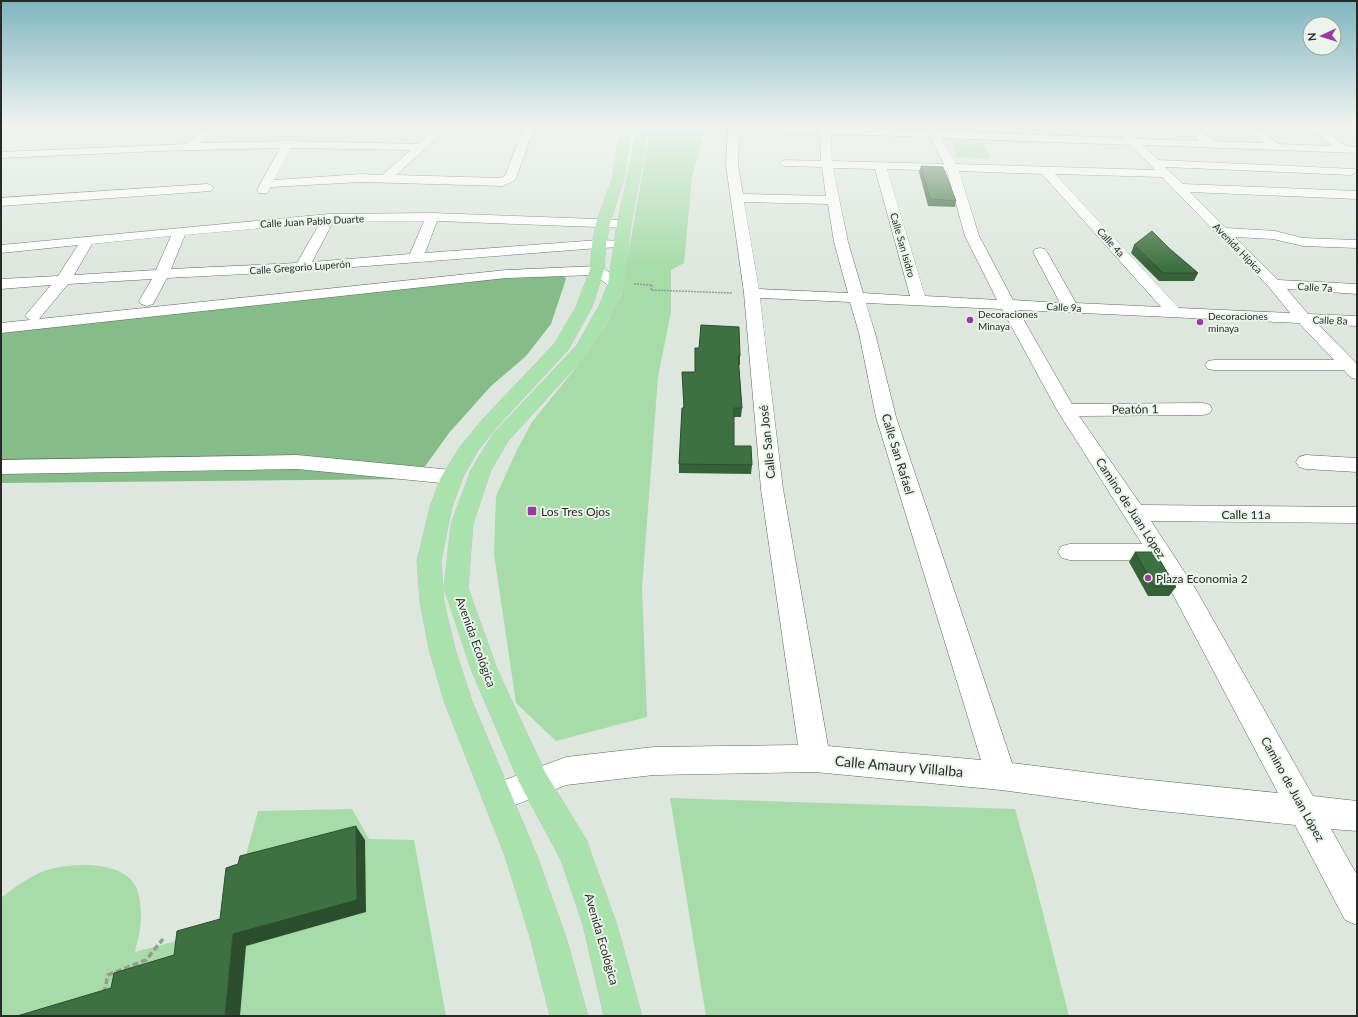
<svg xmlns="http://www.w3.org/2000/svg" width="1358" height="1017" viewBox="0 0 1358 1017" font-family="Lato,sans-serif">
<rect width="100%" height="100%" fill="#dde7dd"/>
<g fill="#a7dca9">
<polygon points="651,125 702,125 701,143 692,177 684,263 671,270 671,312 658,377 642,588 647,717 556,741 516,703 494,554 496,496 517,450 532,422 574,370 604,328 621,295"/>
<polygon points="951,140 983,142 990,159 956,157"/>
<polygon points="670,798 1015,809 1034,878 1069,1016 706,1016"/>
<path d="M352,809L369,839L414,840L446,1016H1V898C13,888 25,880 39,873C64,862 125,858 137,889C141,901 142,917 140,929C139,937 136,945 135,952L234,926L239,881L258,811Z"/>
</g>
<polygon fill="#86bc88" points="556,273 566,278 565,282 551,324 526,356 491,386 449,433 416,479 1,483 1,332 491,276"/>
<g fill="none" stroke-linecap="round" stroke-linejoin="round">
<defs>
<g id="minor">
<path d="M209,125H220L200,143L288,141L418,144L430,133L434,132L439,135L438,137L396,175L500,178L505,176L525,125H535L516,178L514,181L502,186L361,182L271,187L267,193H259L257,190L280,148L159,151L1,158V152L187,144ZM291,148L411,150L382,175L361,174L274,180Z"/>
<path d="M728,125L820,127V125H830V127L927,131L924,125H934L938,131L1124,138L1112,125H1123L1137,139L1199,141L1181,125H1193L1214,141L1264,143L1240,125H1252L1279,144L1332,146L1306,125H1318L1346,146L1357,147V153L1143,145L1158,160L1355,169L1357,171L1355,173L1351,175L1165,167L1183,184L1357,191V199L1190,192L1226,228L1275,231L1303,238L1357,240V248L1303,246L1273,239L1235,237L1278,280L1357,284V294L1287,289L1308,314L1357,316V326L1318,324L1357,364V379L1351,378L1344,370H1214L1208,369L1205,365L1208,361L1214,360H1334L1299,323L1018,310L1072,404L1203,403L1210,405L1212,409L1210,413L1203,415L1079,416L1141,505L1357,507V523L1151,521L1195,588L1313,796L1357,801V831L1331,829L1357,875V925L1345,920L1295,825L1141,809L1001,790L815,772L654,775L566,785L497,812L486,807L482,797L486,787L566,757L654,747L798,745L761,489L744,293L726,165ZM738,130L820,133L821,161L786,160L782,161L780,163L782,165L786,166L822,167L826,196L743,194L738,165ZM831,134L930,137L944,164L832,161ZM941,138L1131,145L1155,170L956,164ZM833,168L875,169L910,296L863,293L848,242ZM887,169L947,171L965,236L997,300L925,296ZM959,171L1042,174L1161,307L1076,303L1047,252L1045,249L1040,248L1035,249L1033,252L1060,303L1013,300L979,236ZM1055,174L1162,177L1269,287L1290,313L1179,308ZM744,202L828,204L834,242L848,293L759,289ZM760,298L850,302L859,333L876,417L981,760L828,746L783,489ZM866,303L1002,309L1057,410L1142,544H1070L1062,546L1058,552L1062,558L1070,560H1152L1176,600L1278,793L1141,779L1012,763L896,417L875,333Z"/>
<polygon points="207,184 211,185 213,188 211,191 1,206 1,198"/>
<path d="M432,213L624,220L629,221L631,224L629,227L624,228L437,221L425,253L599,240L626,241L628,244L626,247L599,248L302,271L167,278L153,304L147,306L141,304L139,301L152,279L68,284L39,319L506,270L597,266L602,267L624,284L621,287L616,289L611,287L594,275L506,278L1,333V323L30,320L25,316L51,285L1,289V279L58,276L78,245L1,253V245L329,214ZM424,221L410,254L312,262L333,222ZM320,223L297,263L171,269L185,235ZM171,236L156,270L74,275L92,244Z"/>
<polygon points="297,455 452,470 459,472 463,477 459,482 452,484 297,469 1,474 1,460"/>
<polygon points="1306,455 1357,458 1357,472 1306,469 1299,467 1296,462 1299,457"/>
</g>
<g id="major">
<polygon points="621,125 631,125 624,179 610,223 606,244 604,270 592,307 568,350 497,427 478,450 463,477 452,507 441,561 444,602 455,649 472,701 537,856 566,937 588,1016 550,1016 530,937 505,856 444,701 429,649 420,602 417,561 430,507 441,477 460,447 483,419 555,343 576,307 590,270 592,244 596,223 612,179"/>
<polygon points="637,125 647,125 644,155 631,224 624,284 616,304 590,351 508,441 491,470 473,524 468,588 497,669 545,772 587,841 591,853 617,925 642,1016 604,1016 583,925 561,860 519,782 471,669 444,588 451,524 471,470 493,434 577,345 600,304 608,284 617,224 632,155"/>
</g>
</defs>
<use href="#minor" stroke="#5e665e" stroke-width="1"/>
<use href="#major" stroke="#c3c4c3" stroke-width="1"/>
<polyline stroke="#949c94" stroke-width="1.5" stroke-dasharray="2 1" stroke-linecap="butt" points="634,284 652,285 651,290 732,293"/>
<polyline stroke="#949c94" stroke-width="3.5" stroke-dasharray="6 3" stroke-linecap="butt" points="104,993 108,975 146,960 163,939"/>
<use href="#minor" fill="#fff" fill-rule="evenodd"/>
<use href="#major" fill="#a9e2ad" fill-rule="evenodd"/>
</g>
<g fill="#356138">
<polygon points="1,125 108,125 1,127"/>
<polygon points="921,166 956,201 955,207 928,206 919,172"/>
<polygon points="1134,245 1170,249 1198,273 1194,281 1159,281 1131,253"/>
<polygon points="699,348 740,356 740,365 739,365 742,408 741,417 734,417 734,446 752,465 751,474 679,473 679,464 683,408 695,372"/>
<polygon points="1135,552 1176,587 1169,596 1148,596 1129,562"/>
</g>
<polygon fill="#2b4f2e" points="356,826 365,840 366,912 246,946 240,1016 225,1016 233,934"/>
<g fill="#3e7141" stroke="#2b4f2e">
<polygon points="921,166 943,167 956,201 930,199"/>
<polygon points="1152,231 1170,249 1198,273 1163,273 1134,245"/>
<polygon points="701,325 739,327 740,356 738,356 742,408 734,408 734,446 751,446 752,465 679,464 682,408 684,408 682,372 695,372 695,348 699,348"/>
<polygon points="1135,552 1155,552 1176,587 1154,586"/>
<polygon points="356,826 357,900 233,934 225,1016 17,1016 111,988 114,973 174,955 177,931 220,919 226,868 238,864 240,856"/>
</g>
<linearGradient id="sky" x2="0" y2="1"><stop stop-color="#7fb5c0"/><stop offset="0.47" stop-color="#f0f4f0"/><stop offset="1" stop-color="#f0f4f0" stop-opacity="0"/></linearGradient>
<rect width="1358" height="267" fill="url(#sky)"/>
<g fill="#9a39a0" stroke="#eaf4ea" stroke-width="1.5">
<circle cx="970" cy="320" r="4"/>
<circle cx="1200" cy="322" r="4"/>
<rect x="527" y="506" width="10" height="10" rx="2"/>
<circle cx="1148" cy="578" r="4"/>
</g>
<g text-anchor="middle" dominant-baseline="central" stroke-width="4" stroke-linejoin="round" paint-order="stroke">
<g font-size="10" fill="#272b27" stroke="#eaf4ea">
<text transform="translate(312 221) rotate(-3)">Calle Juan Pablo Duarte</text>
<text transform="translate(1111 242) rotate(48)">Calle 4a</text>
<text transform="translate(903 245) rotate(74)">Calle San Isidro</text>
<text transform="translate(1238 248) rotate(46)">Avenida Hípica</text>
<text transform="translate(300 267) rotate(-4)">Calle Gregorio Luperón</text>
<text transform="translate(1315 287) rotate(3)">Calle 7a</text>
<text transform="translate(1064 307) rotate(3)">Calle 9a</text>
<text transform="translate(1330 320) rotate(2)">Calle 8a</text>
</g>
<g font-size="10" fill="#272b27" stroke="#eaf4ea" text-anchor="start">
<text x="978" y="314">Decoraciones<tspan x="978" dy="12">Minaya</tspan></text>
<text x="1208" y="316">Decoraciones<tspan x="1208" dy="12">minaya</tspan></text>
</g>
<g font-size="12" fill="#272b27" stroke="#eaf4ea">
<text transform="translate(1135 409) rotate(-1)">Peatón 1</text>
<text transform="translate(767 442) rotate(-96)">Calle San José</text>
<text transform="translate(898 454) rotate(73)">Calle San Rafael</text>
<text transform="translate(1131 508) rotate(57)">Camino de Juan López</text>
<text x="1246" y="514">Calle 11a</text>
<text transform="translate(476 642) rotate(70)">Avenida Ecológica</text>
<text transform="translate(1293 789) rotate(61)">Camino de Juan López</text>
<text transform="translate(602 939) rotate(74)">Avenida Ecológica</text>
</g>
<g font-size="12" fill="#272b27" stroke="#eaf4ea" text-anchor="start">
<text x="541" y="511">Los Tres Ojos</text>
<text x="1156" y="578">Plaza Economia 2</text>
</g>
<g font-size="14" fill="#272b27" stroke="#eaf4ea">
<text transform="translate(899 766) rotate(5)">Calle Amaury Villalba</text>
</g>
</g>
<rect width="1358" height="1017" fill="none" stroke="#272b27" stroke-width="4"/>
<g transform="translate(1322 36) rotate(266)"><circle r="19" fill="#eaf4ea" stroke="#9ca49c"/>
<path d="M0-3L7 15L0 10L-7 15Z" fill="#9a39a0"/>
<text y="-6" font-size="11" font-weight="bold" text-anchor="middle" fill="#272b27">N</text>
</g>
</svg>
